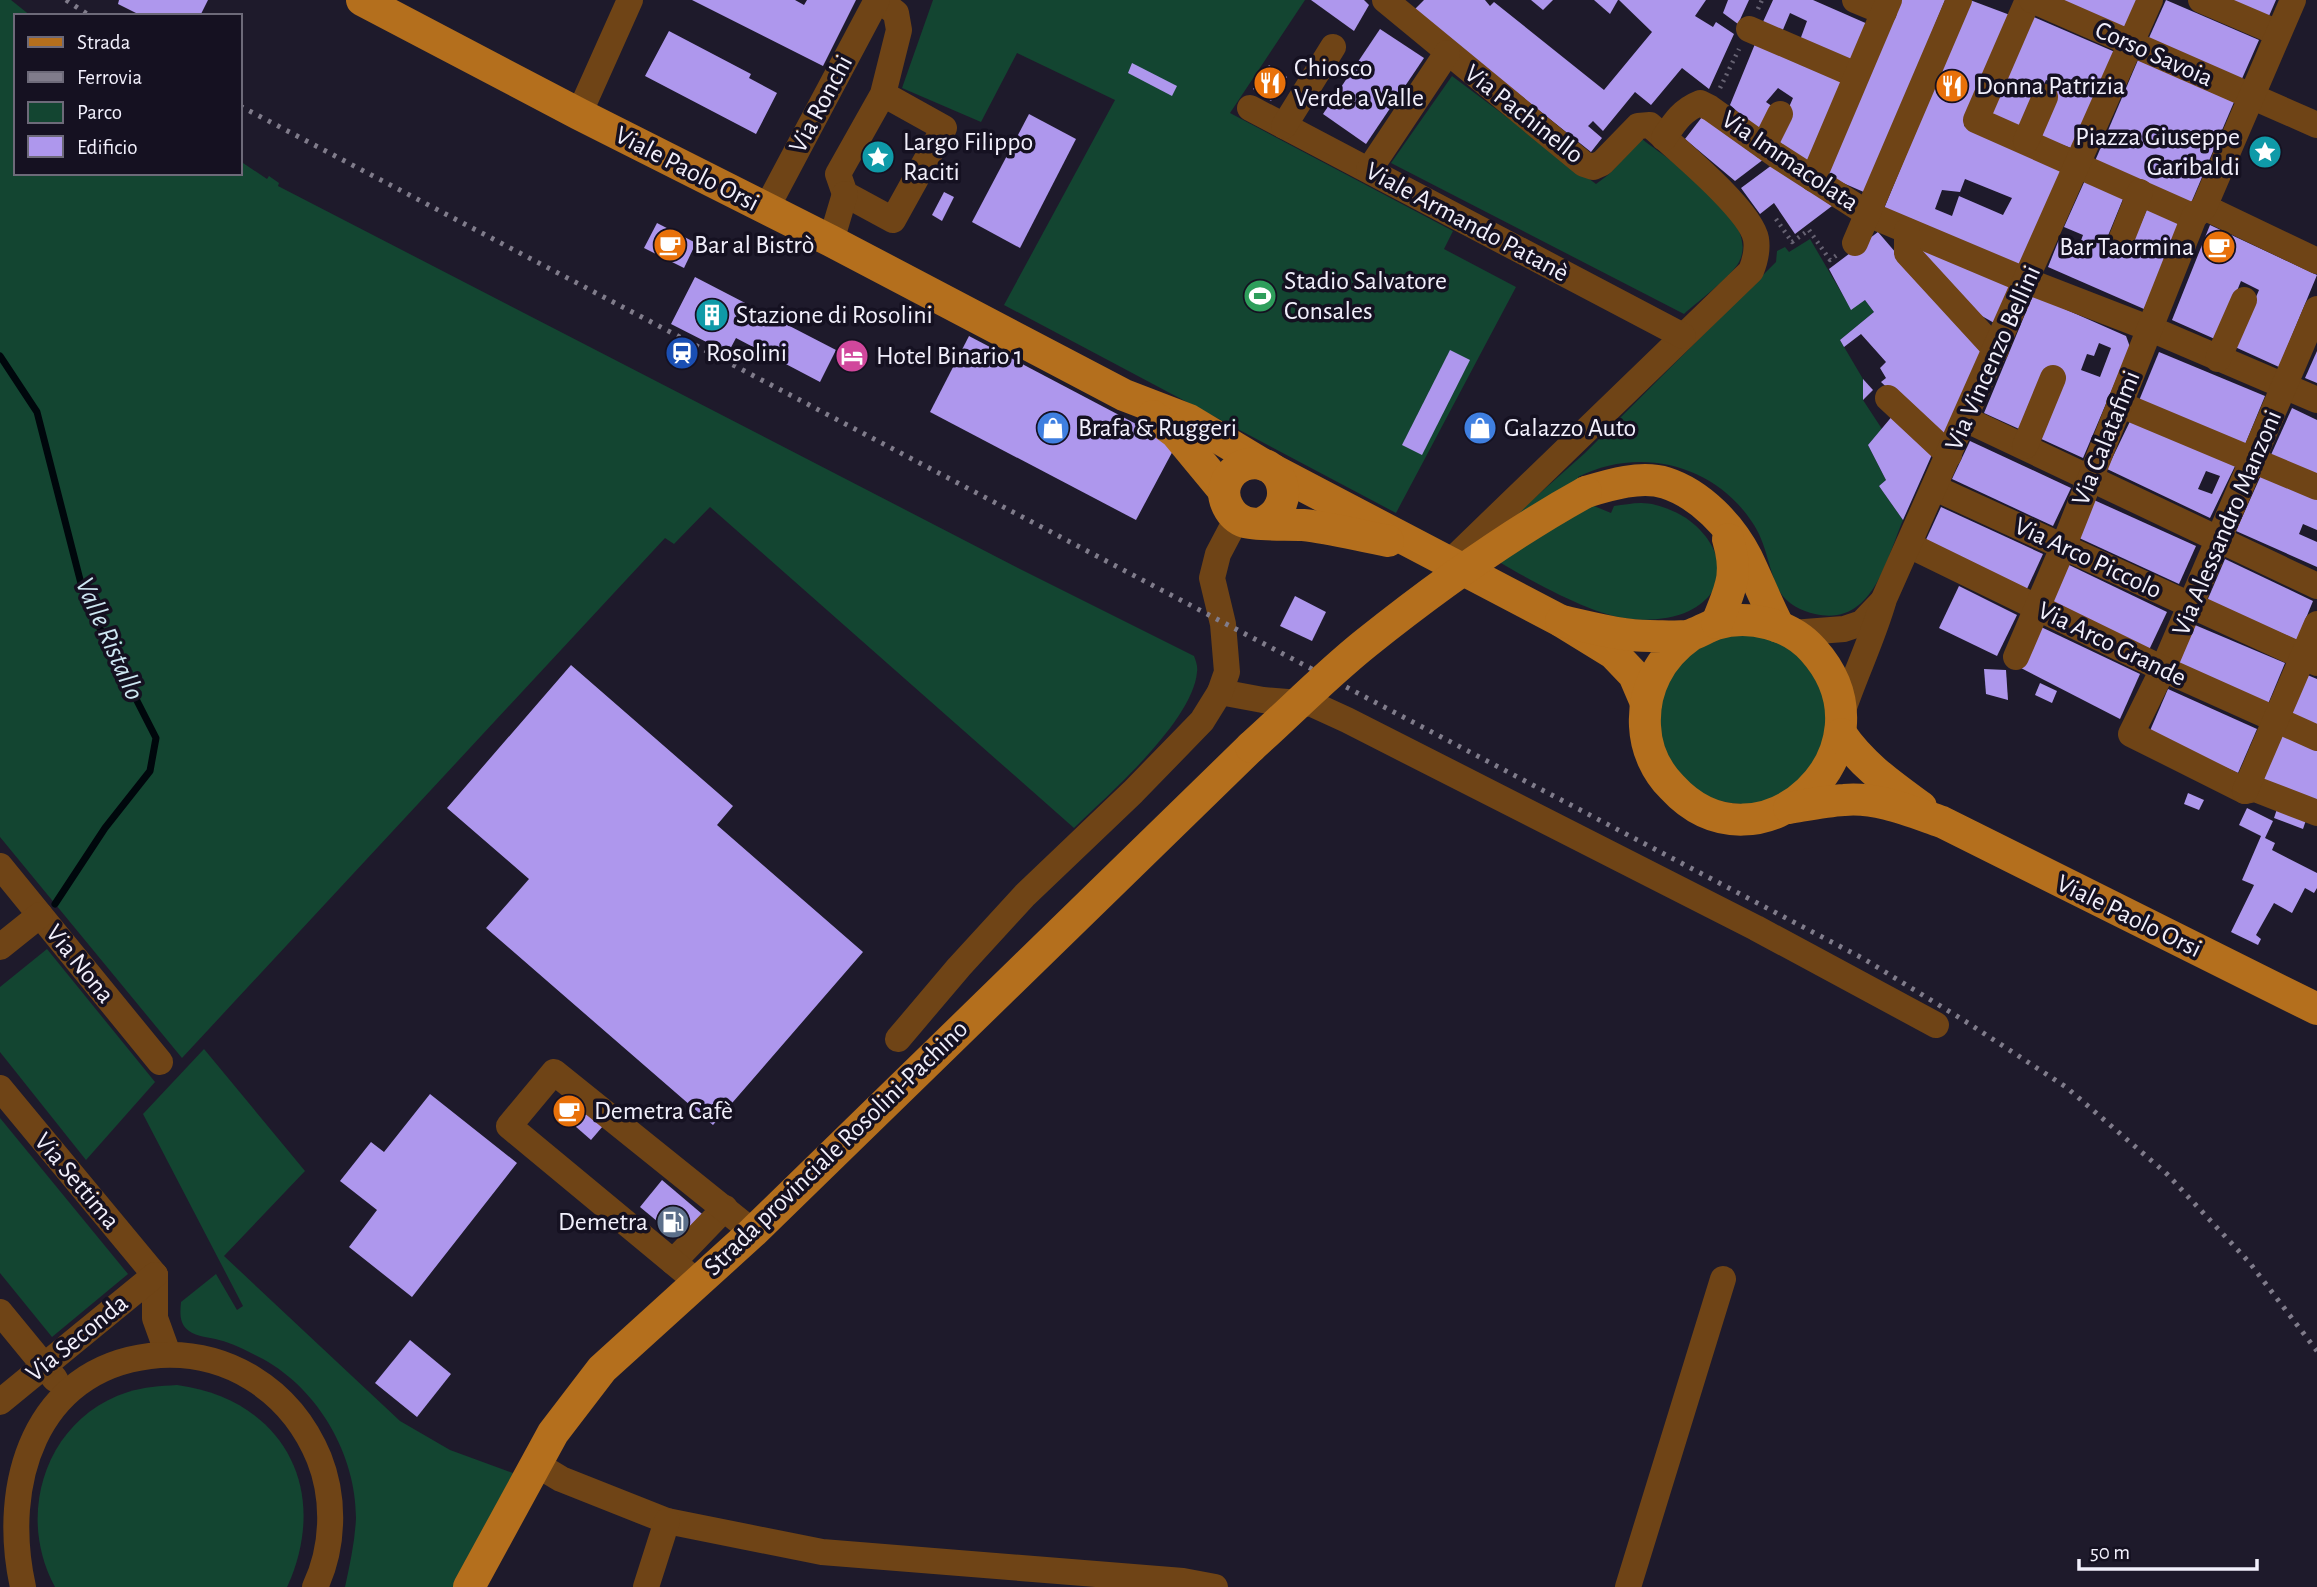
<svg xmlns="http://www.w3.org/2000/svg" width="2317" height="1587" viewBox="0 0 2317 1587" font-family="'Alegreya Sans',sans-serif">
<rect width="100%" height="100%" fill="#1e1a2b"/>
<g fill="#134531">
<path d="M0,0H11L31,16H16V173H240V161L267,179L269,176L279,183L278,186L1022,570L1194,656C1196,661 1198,667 1197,672C1193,721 1109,794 1074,828L710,507L674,544L665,538L182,1058L0,837Z"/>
<polygon points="933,0 1305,0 1230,113 1453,231 1444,249 1516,287 1396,513 1004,305 1115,100 1017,53 981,122 902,88"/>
<path d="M1452,76L1596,184L1608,175L1642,139C1671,162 1762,218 1739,262C1731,277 1697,302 1684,314L1391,163Z"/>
<path d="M1810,239L1851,309L1865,300L1874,312L1840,340L1863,379V400L1882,429L1868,445L1886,480L1879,486L1903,520C1886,560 1873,627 1815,614C1802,611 1787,604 1780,592C1768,570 1767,543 1752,522C1714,464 1639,446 1578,477L1594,506L1611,513L1614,506C1623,505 1632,503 1641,503C1656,503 1673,510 1686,518C1722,543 1735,588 1689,611C1672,619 1649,621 1631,619C1589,616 1514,571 1477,549L1585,453L1776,262L1777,251L1785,247L1789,252Z"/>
<circle cx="1743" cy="719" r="85"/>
<polygon points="47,949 155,1082 86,1160 0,1052 0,987"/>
<path d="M204,1049L305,1171L224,1256L400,1421L450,1450L513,1473L455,1587H345C350,1564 355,1541 356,1518C356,1455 319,1390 263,1359C249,1352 235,1344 219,1340C210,1337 197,1337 189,1331C179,1324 180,1313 181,1302L216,1274L237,1310L243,1306L143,1114Z"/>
<polygon points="0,1118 128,1274 52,1337 0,1273"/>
<path d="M177,1385C282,1399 331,1488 288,1585L287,1587H55C15,1514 46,1418 128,1392C144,1387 160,1386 177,1385Z"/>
</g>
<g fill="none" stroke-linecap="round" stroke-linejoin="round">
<polyline stroke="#00070c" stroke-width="7" points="0,356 37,412 85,599 156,738 150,771 105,828 55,904"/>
</g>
<g fill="#ae97ed" fill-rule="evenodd">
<polygon points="119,0 208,0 200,16 142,16 118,4"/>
<polygon points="692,0 795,0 804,5 807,0 856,0 823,66"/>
<polygon points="1311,0 1364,0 1369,5 1354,31"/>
<polygon points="1424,0 1485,0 1490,6 1494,2 1604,90 1652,32 1619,0 1706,0 1695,16 1713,27 1716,22 1734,34 1709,89 1682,68 1651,105 1635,92 1603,131 1593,121 1588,126 1602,138 1591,152 1414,10"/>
<polygon points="1531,0 1553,0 1543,10"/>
<polygon points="1594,0 1618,0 1610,14"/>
<polygon points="1728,0 1749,0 1738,24 1723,13"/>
<polygon points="1773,0 1813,0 1870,25 1853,64 1800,40 1807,21 1790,13 1782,32 1762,24"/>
<polygon points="1899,0 1945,0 1866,193 1827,176"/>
<path d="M1970,0L2010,15L1964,126L2064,168L2020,268L1883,211ZM1965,179L2012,198L2003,215L1959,196L1952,216L1935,209L1942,190L1960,192Z"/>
<polygon points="2055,0 2140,0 2126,32"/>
<polygon points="2166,0 2259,40 2241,81 2148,40"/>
<polygon points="2231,0 2276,0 2269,16"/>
<polygon points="2027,14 2115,52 2074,149 2035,135 2057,84 2046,80 2024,128 1987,113"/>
<polygon points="1380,29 1424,58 1366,144 1323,114"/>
<polygon points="669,31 751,74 749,78 777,93 756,134 645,76"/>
<polygon points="1757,39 1847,79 1809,164 1774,141 1793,98 1778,88 1766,102 1776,109 1764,135 1730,105"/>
<polygon points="2138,60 2234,102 2191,203 2095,161"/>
<polygon points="1132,63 1177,86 1172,96 1128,73"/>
<polygon points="1269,65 1287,77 1271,101 1253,89"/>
<polygon points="1029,114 1076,139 1020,248 972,222"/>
<polygon points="1702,117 1764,159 1735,181 1685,139"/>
<polygon points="1772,165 1832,206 1795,234 1774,203 1760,214 1741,188"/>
<polygon points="2086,178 2125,194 2105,243 2128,253 2148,207 2182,221 2144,309 2048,267 2060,237 2079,246 2083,235 2064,227"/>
<polygon points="944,192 954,197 942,221 932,215"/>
<polygon points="657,223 696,243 684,268 644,248"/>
<polygon points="2210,225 2317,275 2279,367 2235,347 2259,290 2241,281 2217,340 2172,320"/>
<polygon points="1878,232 1982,353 1944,441 1881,382 1886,378 1880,368 1886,362 1861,334 1844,347 1840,340 1874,312 1865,300 1851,310 1829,269"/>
<polygon points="1918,242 2012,285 1996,324 1973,311 1912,252"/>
<polygon points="695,277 836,350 820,382 736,338 728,353 671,324"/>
<path d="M2033,295L2126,336L2130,347L2083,458L1984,413ZM2099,343L2111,348L2100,377L2081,370L2087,354L2094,356Z"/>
<polygon points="969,336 1176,445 1136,520 930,412"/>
<polygon points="1450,350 1470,360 1422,455 1402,445"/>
<polygon points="2317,351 2317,383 2305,378"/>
<polygon points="2159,352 2265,396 2244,447 2138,403"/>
<polygon points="1863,379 1873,390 1863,400"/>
<polygon points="2292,408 2317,420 2317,477 2270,457"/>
<path d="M2134,413L2237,462L2210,518L2107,469ZM2206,471L2220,476L2212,494L2198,489Z"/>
<polygon points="1894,414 1934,450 1903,520 1879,486 1886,480 1868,445"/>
<polygon points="1970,441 2071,488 2053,526 1952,479"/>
<polygon points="2262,473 2317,499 2317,530 2303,524 2299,534 2317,542 2317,567 2236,531"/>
<polygon points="2094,500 2196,546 2179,584 2077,537"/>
<polygon points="1941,507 2043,554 2026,591 1924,544"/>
<polygon points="2225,559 2313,601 2297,640 2207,601"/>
<polygon points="2067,564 2167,612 2149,650 2049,602"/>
<polygon points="1959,586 2017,615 1997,656 1939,628"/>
<polygon points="1295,596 1326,612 1312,641 1280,626"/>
<polygon points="2195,625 2285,663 2268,704 2178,665"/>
<polygon points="2039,626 2140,674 2120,719 2021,668"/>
<polygon points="571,665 733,806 717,825 863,952 713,1125 486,928 529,879 447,808"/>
<polygon points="1984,669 2006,670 2008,700 1986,694"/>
<polygon points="2305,674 2317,679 2317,726 2288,714"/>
<polygon points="2040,683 2057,691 2052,703 2035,695"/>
<polygon points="2168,689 2257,729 2238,773 2149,733"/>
<polygon points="2279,734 2317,751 2317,807 2258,782"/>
<polygon points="2188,793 2204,800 2199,810 2184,804"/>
<polygon points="2247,808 2273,821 2265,838 2275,843 2272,850 2317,873 2317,888 2314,893 2305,888 2292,913 2274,903 2256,935 2261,939 2258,945 2231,932 2254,885 2242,880 2261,836 2239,825"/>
<polygon points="2277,809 2306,820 2303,829 2274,818"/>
<polygon points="430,1094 517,1163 412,1297 349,1247 377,1210 340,1181 371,1142 384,1152"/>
<polygon points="569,1100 580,1109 568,1122 558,1113"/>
<polygon points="588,1112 603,1126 591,1140 575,1126"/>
<polygon points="662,1180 708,1219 687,1246 640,1207"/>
<polygon points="410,1340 451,1374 417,1417 375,1383"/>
</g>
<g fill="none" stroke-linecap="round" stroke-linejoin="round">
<g stroke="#666272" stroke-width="4.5" stroke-dasharray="2 5" stroke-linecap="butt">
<polyline points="1758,9 1762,0"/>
<polyline points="1720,88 1739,49"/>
<polyline points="1776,219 1792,242 1809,230 1830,260 1837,255"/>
</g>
<g stroke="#6f4416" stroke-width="26">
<polyline points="879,0 896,13 899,30 883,94 838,174 845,194 893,220 944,128 883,94"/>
<path d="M1385,0L1584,164L1593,167L1602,163L1638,126L1650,125C1674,147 1751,210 1756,239C1758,251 1755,261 1751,271L1450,562"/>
<polyline points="1855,0 1884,12"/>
<polyline points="2028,0 1976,120 2194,217"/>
<polyline points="2032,0 2317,125"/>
<polyline points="2201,0 2278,33"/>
<polyline points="1749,29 1856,75"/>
<polyline points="1250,108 1683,336"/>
<polyline points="579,114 630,0"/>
<polyline points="1284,126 1333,47"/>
<path d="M1664,138C1674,123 1682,110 1700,103L1710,108L1776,155L1868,214L2027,281L2151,329L2317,400"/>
<polyline points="2026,141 2045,97"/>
<polyline points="1764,146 1780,114"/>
<polyline points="1369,170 1447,53"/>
<polyline points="1813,179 1889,0"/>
<polyline points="2204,207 2317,261"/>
<polyline points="766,209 877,0"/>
<polyline points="1907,231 1907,253 1996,350"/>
<polyline points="2121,240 2140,192"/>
<polyline points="831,241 845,194"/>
<polyline points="1855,243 1959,0"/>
<polyline points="2317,309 2163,669 2131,734 2245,791 2255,789 2317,813"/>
<polyline points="2218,359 2244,300"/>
<polyline points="1888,398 1949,455"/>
<polyline points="2119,404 2317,487"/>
<polyline points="1965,419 2317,586"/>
<polyline points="2025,446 2053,378"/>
<polyline points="1935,488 2317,663"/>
<polyline points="1909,545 2163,669 2317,738"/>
<polyline points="1792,633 1844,629 1862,623 1883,601"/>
<polyline points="2016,657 2064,545 2194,217 2204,207 2293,0"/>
<polyline points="1220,692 1263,700 1312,704 1347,720 1756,928 1936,1025"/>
<path d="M1842,713C1855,674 1873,638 1884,599L2150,0"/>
<polyline points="2245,791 2317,624"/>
<polyline points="0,866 160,1062"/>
<polyline points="0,947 40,915"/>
<polyline points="898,1039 959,967 1025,895 1133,792 1202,721 1220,692 1227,672 1223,624 1212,578 1218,554 1237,518"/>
<polyline points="0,1088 155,1275"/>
<polyline points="673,1262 725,1208"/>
<polyline points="155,1275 155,1318 168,1354"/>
<polyline points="696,1281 509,1126 554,1072 753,1232"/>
<polyline points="0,1312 55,1379"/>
<polyline points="0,1402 155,1275"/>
<polyline points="536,1464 561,1479 667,1521 822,1552 1183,1581 1215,1587"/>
<path d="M23,1587C0,1484 35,1370 150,1356C186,1352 221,1359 252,1378C283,1397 305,1424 319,1458C335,1498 334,1547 315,1587"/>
<polyline points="646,1587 667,1521"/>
<polyline points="1628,1587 1723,1279"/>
</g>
<g stroke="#b46f1d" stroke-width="32">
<polyline points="362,0 579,114 831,241 1124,395 1189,420 1264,465"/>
<polyline points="1153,416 1176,433 1224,491"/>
<polyline points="1273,470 1561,621 1613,653 1634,675 1646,703"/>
<path d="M1586,492C1609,485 1641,475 1666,483C1700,494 1731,526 1747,558C1758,581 1767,604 1779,627"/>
<path d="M1262,523C1300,506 1282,453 1244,465C1236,468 1229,475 1226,483C1220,498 1230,517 1245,522C1256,526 1289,524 1303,525C1332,528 1360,536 1388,541"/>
<path d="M1561,621C1590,627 1620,636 1650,636C1662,636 1675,637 1687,636C1697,634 1706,627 1716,624C1749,614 1790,624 1813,650C1902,749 1759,882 1672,787C1656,771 1646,749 1645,726C1643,689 1660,657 1690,636"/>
<path d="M1717,623C1730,589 1739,576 1728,539"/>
<path d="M1841,734C1862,765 1891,785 1921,807"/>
<path d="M1789,808C1807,805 1826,801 1844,800C1878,797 1910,811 1942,822L2317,1009"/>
<polyline points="469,1587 553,1433 602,1369 753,1232 1251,747"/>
</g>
<g stroke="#807c8b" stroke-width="5" stroke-dasharray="3.5 7" stroke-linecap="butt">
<polyline points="66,0 90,16"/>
<polyline points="240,106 1864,959 1968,1023 2066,1087 2167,1174 2249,1262 2317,1351"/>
</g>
<path stroke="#b46f1d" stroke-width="32" d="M1251,747C1290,712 1326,675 1366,643C1436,587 1508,535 1586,492"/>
</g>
<defs>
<symbol id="restaurant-disc" viewBox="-11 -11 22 22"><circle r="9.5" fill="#e8710a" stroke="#151121"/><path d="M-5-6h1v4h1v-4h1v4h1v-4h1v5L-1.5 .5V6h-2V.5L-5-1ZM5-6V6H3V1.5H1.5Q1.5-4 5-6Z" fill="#fff"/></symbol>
<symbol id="sight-disc" viewBox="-11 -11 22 22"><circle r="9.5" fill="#0f9aa8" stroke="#151121"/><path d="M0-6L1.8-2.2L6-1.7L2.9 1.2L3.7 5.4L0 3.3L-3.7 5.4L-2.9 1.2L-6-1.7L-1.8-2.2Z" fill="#fff"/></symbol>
<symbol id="cafe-disc" viewBox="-11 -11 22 22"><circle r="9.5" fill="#e8710a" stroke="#151121"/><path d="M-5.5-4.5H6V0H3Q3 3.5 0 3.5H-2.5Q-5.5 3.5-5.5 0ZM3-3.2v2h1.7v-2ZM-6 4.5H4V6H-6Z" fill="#fff"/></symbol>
<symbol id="stadium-disc" viewBox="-11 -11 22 22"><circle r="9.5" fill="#2e9e5b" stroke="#151121"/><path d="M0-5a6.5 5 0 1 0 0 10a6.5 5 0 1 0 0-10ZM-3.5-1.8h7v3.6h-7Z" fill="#fff"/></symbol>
<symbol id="building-disc" viewBox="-11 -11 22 22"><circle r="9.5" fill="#0f9aa8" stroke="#151121"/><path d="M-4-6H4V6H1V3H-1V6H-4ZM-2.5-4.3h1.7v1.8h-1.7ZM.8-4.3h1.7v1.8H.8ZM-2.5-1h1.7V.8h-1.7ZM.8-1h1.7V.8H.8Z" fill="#fff"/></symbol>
<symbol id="station-disc" viewBox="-11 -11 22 22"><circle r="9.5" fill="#1a4fb4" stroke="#151121"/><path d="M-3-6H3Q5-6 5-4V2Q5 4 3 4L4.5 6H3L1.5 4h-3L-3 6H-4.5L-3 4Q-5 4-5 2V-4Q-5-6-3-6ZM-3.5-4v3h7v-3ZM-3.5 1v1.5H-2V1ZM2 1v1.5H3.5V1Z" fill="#fff"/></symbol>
<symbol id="hotel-disc" viewBox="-11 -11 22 22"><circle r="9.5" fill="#d1479c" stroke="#151121"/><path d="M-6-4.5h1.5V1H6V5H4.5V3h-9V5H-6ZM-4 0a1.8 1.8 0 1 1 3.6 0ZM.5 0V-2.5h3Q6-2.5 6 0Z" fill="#fff"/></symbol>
<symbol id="shop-disc" viewBox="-11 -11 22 22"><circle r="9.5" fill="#3f7fe0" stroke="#151121"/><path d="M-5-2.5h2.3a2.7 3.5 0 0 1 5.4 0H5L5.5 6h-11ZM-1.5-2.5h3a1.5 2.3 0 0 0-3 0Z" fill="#fff"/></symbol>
<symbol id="fuel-disc" viewBox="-11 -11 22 22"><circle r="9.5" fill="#5c6f8a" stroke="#151121"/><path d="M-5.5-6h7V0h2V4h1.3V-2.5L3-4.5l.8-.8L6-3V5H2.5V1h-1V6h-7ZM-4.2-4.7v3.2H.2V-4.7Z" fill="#fff"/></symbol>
</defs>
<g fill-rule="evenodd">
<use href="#restaurant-disc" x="1251" y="64" width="38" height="38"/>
<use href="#restaurant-disc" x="1933" y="67" width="38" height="38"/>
<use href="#sight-disc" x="2246" y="133" width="38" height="38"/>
<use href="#sight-disc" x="859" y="138" width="38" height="38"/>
<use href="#cafe-disc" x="651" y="226" width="38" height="38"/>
<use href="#cafe-disc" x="2200" y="228" width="38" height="38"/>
<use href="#stadium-disc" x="1241" y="277" width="38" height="38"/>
<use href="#building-disc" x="693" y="296" width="38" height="38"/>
<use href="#station-disc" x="663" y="334" width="38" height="38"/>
<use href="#hotel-disc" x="833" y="337" width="38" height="38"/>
<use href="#shop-disc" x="1034" y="409" width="38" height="38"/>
<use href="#shop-disc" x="1461" y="409" width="38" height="38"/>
<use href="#cafe-disc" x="550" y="1092" width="38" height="38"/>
<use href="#fuel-disc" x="654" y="1203" width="38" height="38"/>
</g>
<g text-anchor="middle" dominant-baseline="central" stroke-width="7" stroke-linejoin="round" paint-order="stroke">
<g font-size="26" fill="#f2f0fc" stroke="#151121">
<text transform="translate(2154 54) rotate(24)">Corso Savoia</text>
<text transform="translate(821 104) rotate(-62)">Via Ronchi</text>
<text transform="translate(1524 114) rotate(38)">Via Pachinello</text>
<text transform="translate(1790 161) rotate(34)">Via Immacolata</text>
<text transform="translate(687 169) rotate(27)">Viale Paolo Orsi</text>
<text transform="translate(1467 222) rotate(28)">Viale Armando Patanè</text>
<text transform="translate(1993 358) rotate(-66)">Via Vincenzo Bellini</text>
<text transform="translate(2106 438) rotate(-68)">Via Calatafimi</text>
<text transform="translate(2227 523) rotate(-67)">Via Alessandro Manzoni</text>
<text transform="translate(2088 558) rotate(25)">Via Arco Piccolo</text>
<text transform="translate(2112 644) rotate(26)">Via Arco Grande</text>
<text transform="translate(2129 916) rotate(26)">Viale Paolo Orsi</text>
<text transform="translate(80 964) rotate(51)">Via Nona</text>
<text transform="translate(836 1148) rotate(-44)">Strada provinciale Rosolini-Pachino</text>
<text transform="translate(77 1181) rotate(50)">Via Settima</text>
<text transform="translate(77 1338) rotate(-39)">Via Seconda</text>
</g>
<g font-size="26" fill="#f2f0fc" stroke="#151121" text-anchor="start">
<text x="1294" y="68">Chiosco<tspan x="1294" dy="30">Verde a Valle</tspan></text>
<text x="1976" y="86">Donna Patrizia</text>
<text x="2240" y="137" text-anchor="end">Piazza Giuseppe<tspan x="2240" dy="30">Garibaldi</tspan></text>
<text x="903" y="142">Largo Filippo<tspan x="903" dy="30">Raciti</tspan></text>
<text x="694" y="245">Bar al Bistrò</text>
<text x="2194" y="247" text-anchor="end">Bar Taormina</text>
<text x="1284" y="281">Stadio Salvatore<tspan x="1284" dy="30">Consales</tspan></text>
<text x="736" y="315">Stazione di Rosolini</text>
<text x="706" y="353">Rosolini</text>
<text x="876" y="356">Hotel Binario 1</text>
<text x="1078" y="428">Brafa &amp; Ruggeri</text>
<text x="1504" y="428">Galazzo Auto</text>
<text x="594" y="1111">Demetra Cafè</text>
<text x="648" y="1222" text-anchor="end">Demetra</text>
</g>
<g font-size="28" font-style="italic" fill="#cee8f3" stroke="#151121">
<text transform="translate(109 639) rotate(66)">Valle Ristallo</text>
</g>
</g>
<rect x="14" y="14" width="228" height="161" fill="#151121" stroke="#6d6a79" stroke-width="2"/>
<rect x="28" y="37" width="35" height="10" fill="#b46f1d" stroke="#6d6a79" stroke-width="2"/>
<text x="77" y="49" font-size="21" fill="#f2f0fc">Strada</text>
<rect x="28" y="72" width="35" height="10" fill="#807c8b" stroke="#6d6a79" stroke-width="2"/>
<text x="77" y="84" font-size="21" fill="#f2f0fc">Ferrovia</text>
<rect x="28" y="102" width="35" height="21" fill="#134531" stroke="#6d6a79" stroke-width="2"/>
<text x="77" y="119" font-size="21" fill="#f2f0fc">Parco</text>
<rect x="28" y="136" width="35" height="21" fill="#ae97ed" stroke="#6d6a79" stroke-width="2"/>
<text x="77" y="154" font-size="21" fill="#f2f0fc">Edificio</text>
<path d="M2079 1559v10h178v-10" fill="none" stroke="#f2f0fc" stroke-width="3.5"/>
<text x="2090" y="1559" font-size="21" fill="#f2f0fc" stroke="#151121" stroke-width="5" paint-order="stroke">50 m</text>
</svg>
